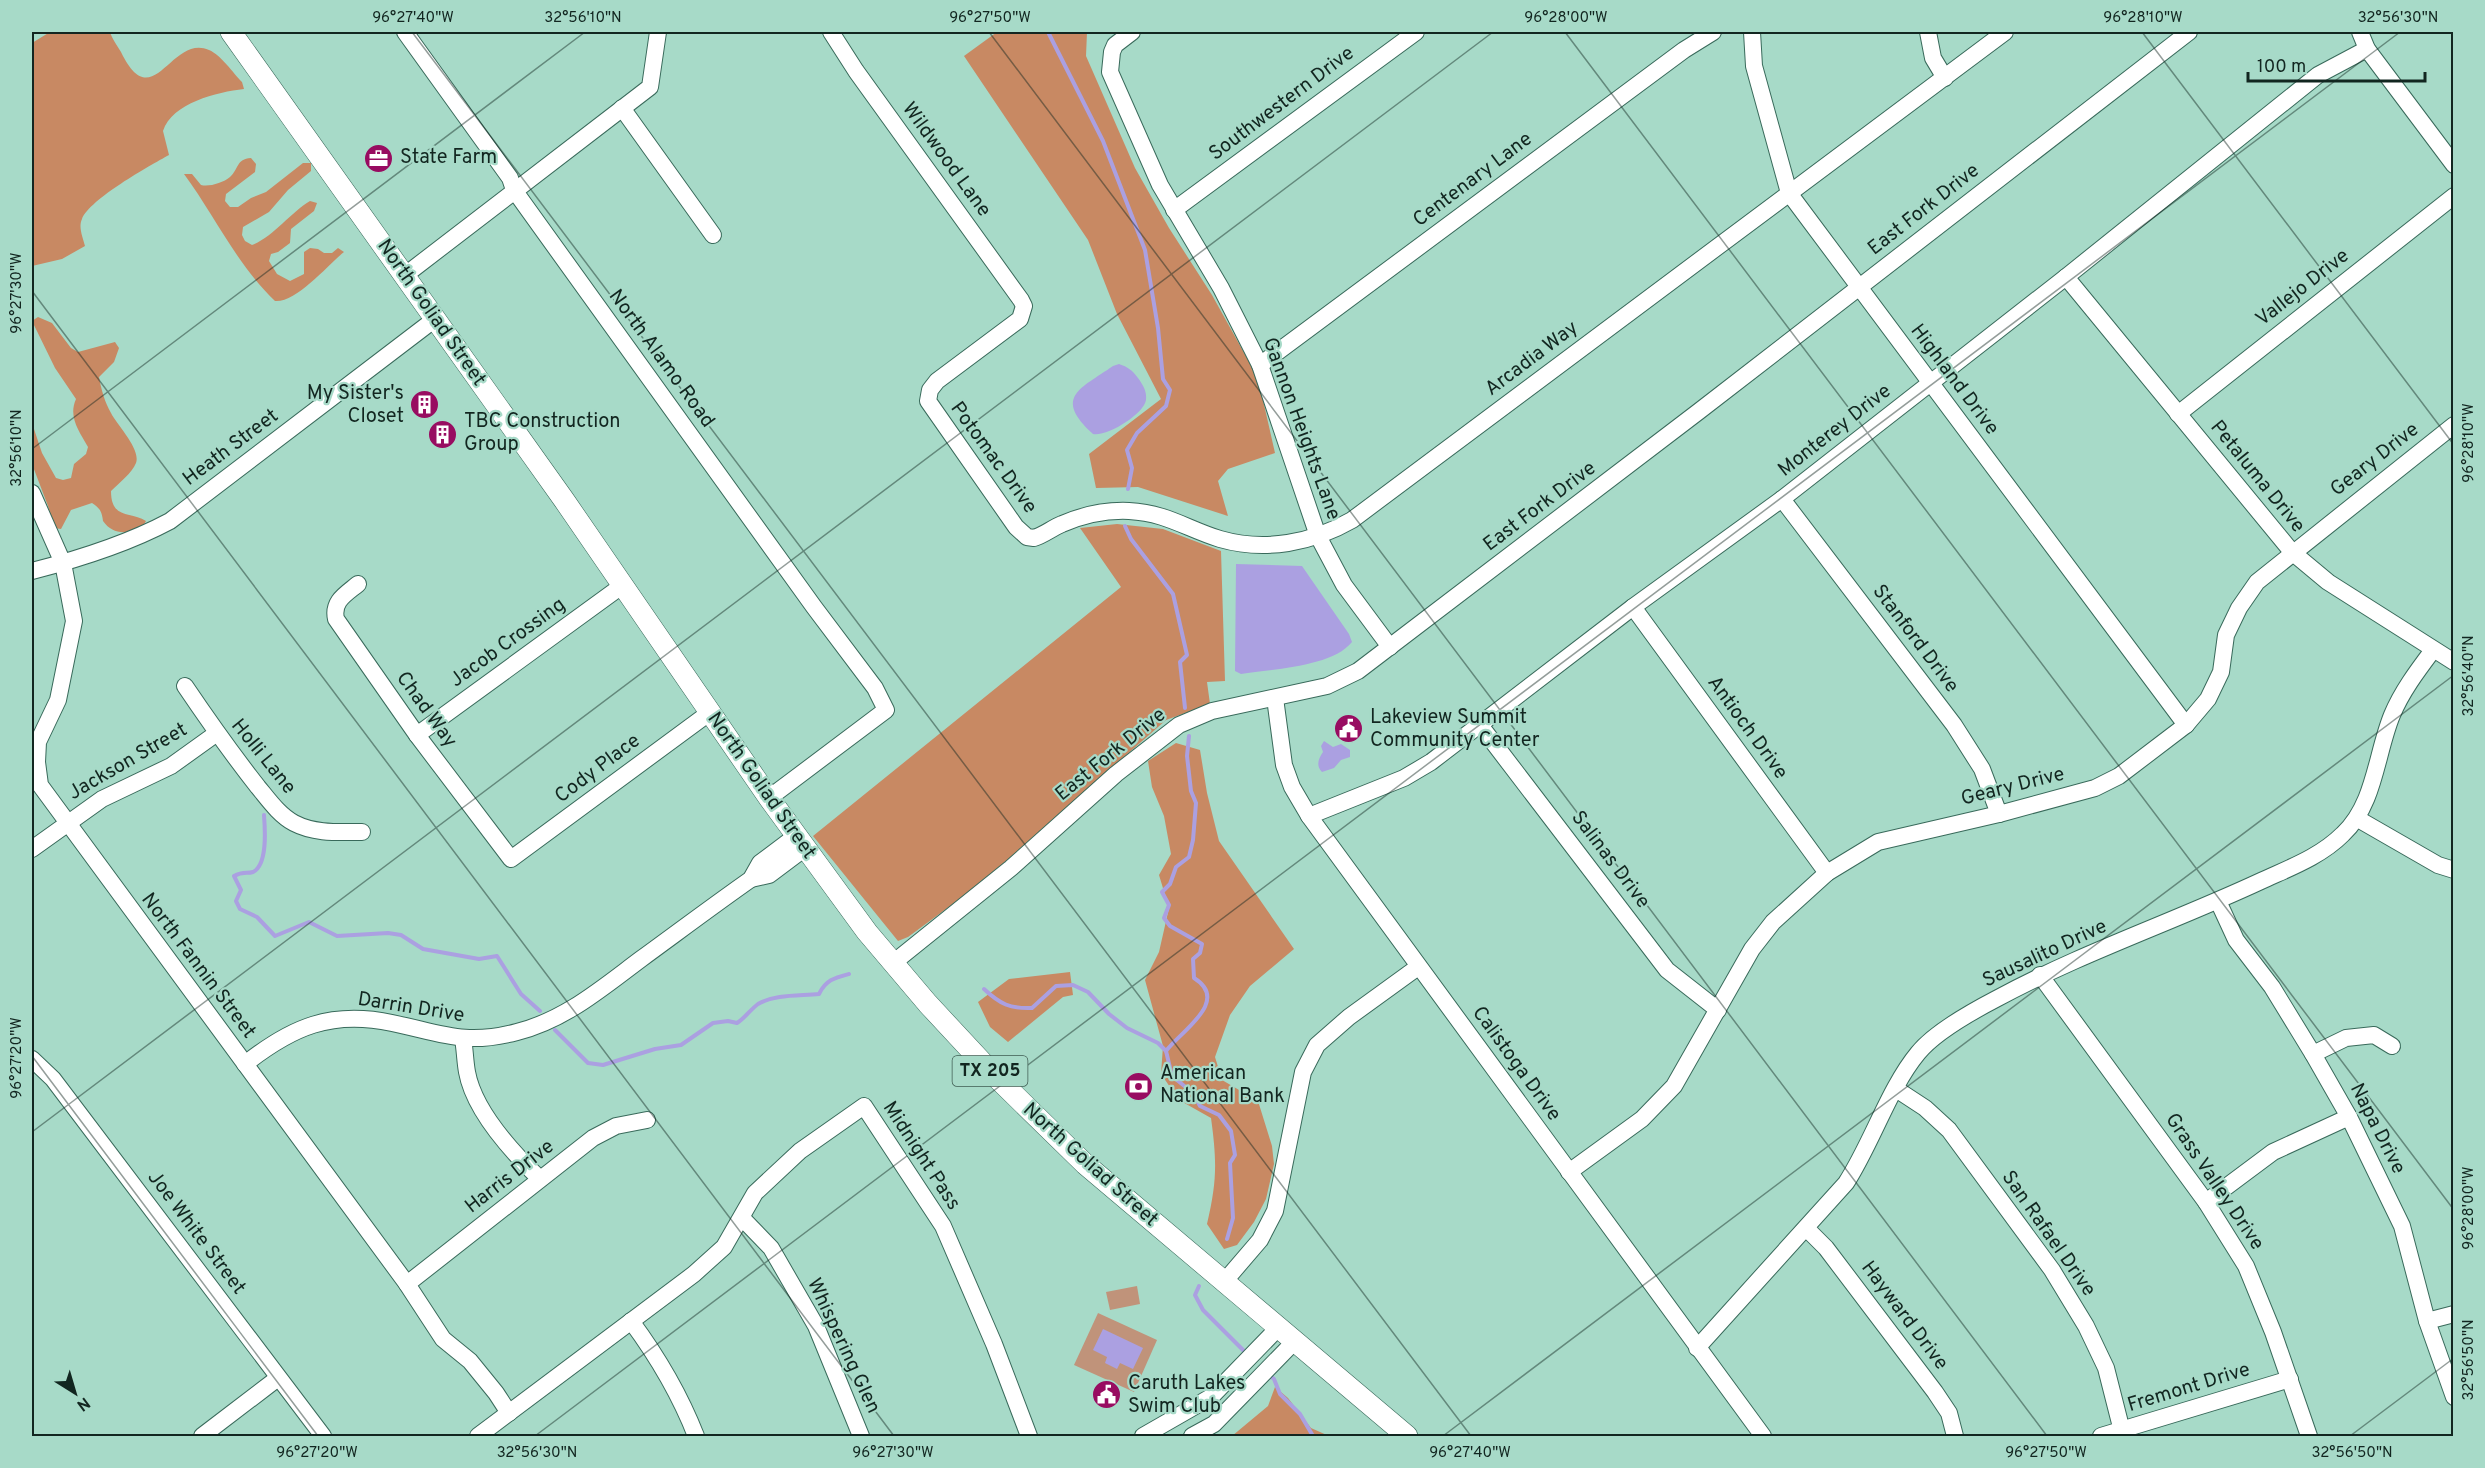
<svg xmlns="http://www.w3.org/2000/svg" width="2485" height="1468" viewBox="0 0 2485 1468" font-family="Overpass,sans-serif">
<rect width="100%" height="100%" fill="#a7dac8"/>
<g fill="#c0937a">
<polygon points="1137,1286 1140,1304 1110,1310 1106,1292"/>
<polygon points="1098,1313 1157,1340 1134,1392 1074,1365"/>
</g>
<g fill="#c88963">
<path d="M50,32H110C112,39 117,45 121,52C153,118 171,33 209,50C221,55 233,73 242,82L244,89C217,92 172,103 163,131L169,155C149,166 90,199 82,219C78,227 83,238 85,246L62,259L32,266V43Z"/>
<polygon points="997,32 1087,32 1086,56 1135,168 1169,228 1212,295 1258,378 1275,453 1228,469 1218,481 1228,516 1138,487 1096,488 1089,454 1161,399 1117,314 1088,240 964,56"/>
<path d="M251,158L256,164L255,172L226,194L225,201L230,207H238L251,198L266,192L303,163H311V171L288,190L269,212L243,227L242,235L245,241L252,245C273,237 290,213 310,201L317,203L314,211L291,229L290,243L278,252L271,254L269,261L277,274L290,281L304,274V252L310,248L318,249L324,253H332L338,248L344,252C328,265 296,303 275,301C237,265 215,216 184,174H192L201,185C209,187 223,183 230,177C239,169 236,159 251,158Z"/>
<path d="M38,317L52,323L71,348L78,352L115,342L119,348L114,362L99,377C101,389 105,403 111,413C117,425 141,449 136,463C132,473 119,483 111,491C111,520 131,511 146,521L142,528C126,534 113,535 103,521C102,512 100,508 92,503L71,510L61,529L54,528L48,506L32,464V423L42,453L56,478L63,480L71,478L74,464L86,454L88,447C79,431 68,417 76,399L55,368L32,321Z"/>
<polygon points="1117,524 1163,529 1221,551 1225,681 1207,682 1210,704 1166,720 980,884 908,937 898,941 813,836 1121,587 1080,528"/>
<path d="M1176,743L1200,750L1207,793L1219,841L1294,949L1250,986L1230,1015L1215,1057L1222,1080L1258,1101L1272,1146L1274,1164L1266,1199L1254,1222L1237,1245L1224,1249L1207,1224C1217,1181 1217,1162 1211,1118L1179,1100L1161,1074L1163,1046L1145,980L1159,952L1169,908L1159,875L1171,854L1164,816L1152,787L1148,761Z"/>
<polygon points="1070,972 1073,995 1063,997 1008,1042 990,1027 978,1002 1009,979"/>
<polygon points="1275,1387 1288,1398 1311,1428 1329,1436 1232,1436 1268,1406"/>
</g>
<g fill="#aba0e1">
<path d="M1119,364C1128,367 1132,370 1138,378C1143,385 1147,391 1146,400C1144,414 1107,437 1093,434C1053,397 1080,389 1113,366Z"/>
<path d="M1236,564L1302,566L1349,634L1352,642C1332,667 1272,669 1241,674L1235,671Z"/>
<path d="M1324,741L1333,747L1341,744L1350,750V757L1341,760L1334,768L1322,772C1316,766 1318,759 1323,752L1321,746Z"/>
<polygon points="1103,1329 1143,1348 1133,1369 1120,1363 1117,1369 1105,1363 1107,1357 1093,1350"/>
</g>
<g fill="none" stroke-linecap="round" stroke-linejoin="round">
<g stroke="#aba0e1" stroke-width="4">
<polyline points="1048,32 1103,141 1145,250 1158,328 1163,379 1170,390 1166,406 1137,433 1127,450 1132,468 1128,489"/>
<polyline points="1125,526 1131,539 1173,594 1187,655 1180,662 1185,708"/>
<path d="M1189,736L1187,756L1191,791L1196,803L1193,840L1189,857L1176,867L1170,884L1162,892L1169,905L1164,918L1170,926L1202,944L1200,953L1193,959L1194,978C1231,1001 1181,1031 1166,1051L1172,1076L1193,1093L1200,1106L1219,1115L1231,1131L1235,1155L1230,1163L1233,1218L1227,1239"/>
<path d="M264,815C265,828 268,865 253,872C247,874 243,871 234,876L241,890L236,901L240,909L257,917L275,936L309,922L337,936L388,933L401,935L423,949L479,959L497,956L521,994L540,1011"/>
<path d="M984,989C1000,1004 1010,1009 1032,1008L1056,986L1073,985L1088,992L1109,1014L1127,1028L1158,1043L1166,1051"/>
<path d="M555,1030L588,1063L603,1065L655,1049L681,1045L713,1023L728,1021L737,1023C745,1018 750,1010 758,1004C775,994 800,996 819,994C826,980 834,978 849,974"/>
<polyline points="1199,1286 1195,1295 1203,1310 1247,1354"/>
<polyline points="1268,1374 1274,1379 1280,1394 1300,1414 1313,1436"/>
</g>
<defs>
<g id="minor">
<polyline points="405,32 510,178 514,190 814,607 875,688 886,710 769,798"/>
<path d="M831,32L856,71L1021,300L1024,306L1020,319L937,381L930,390L928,401L1016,527L1027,537L1034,538C1044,535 1052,528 1062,524C1083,515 1106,510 1129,511C1167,513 1187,529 1220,539C1265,552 1312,543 1352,520L2005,32"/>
<polyline points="1132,32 1115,45 1112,52 1110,72 1160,185 1221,288 1260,365 1318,536 1344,585 1390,647"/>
<polyline points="1752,32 1754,66 1789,193 2186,725"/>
<polyline points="1928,32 1933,58 1945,78"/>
<polyline points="2360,32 2367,49 2454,165"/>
<polyline points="622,108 713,235"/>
<polyline points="1174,210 1416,32"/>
<polyline points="404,276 650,87 658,32"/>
<polyline points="2066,277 2292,552 2328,582 2454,662"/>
<polyline points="1260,365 1684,50 1713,32"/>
<polyline points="2178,414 2454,196"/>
<polyline points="32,493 63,563 74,621 58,700 38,742 37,762 40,785 407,1284 443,1339 470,1361 496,1393 509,1413"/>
<polyline points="1782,499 1954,725 1982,769 1999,814"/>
<path d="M32,571C79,559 127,544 170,521L435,319"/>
<path d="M358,584C346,594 332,601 336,619L417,735L511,859L709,713"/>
<polyline points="1633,607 1827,873"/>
<path d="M185,686C208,720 232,754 258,787C268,799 279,815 294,823C315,834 339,832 362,832"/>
<polyline points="1275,698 1284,765 1292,787 1309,816 1763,1436"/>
<polyline points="1480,725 1667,970 1718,1010"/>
<polyline points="417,735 623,585"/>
<polyline points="1309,816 1404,778 1431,762 1633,607 1782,499 2066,277 2318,75 2367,49"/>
<polyline points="2358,819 2438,865 2454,870"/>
<polyline points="32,849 102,799 171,766 217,733"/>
<polyline points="751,879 769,875 805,848"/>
<polyline points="2218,901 2236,940 2272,987 2313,1054 2349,1117 2402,1226 2427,1321 2454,1397"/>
<polyline points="893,963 1011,868 1116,774 1179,725 1212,711 1327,686 1358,671 1698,412 2189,32"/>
<polyline points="2040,975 2206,1202 2246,1266 2273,1332 2309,1436"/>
<path d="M463,1039C465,1050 465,1061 467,1072C474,1111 513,1153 540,1179"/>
<polyline points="2313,1054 2346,1038 2374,1035 2392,1046"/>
<polyline points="32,1059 53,1079 323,1436"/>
<path d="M245,1064C292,1027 331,1010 392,1023C441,1033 464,1046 517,1032C565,1020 602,988 641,959C678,932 714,905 751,879L760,863L796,836"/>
<polyline points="1896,1089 1925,1108 1949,1130 2052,1270 2086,1326 2106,1368 2122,1431"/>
<polyline points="1569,1172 1642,1119 1674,1086 1752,949 1773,922 1827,873 1878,842 1999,814 2095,788 2119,776 2186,725 2208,699 2221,672 2226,635 2239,608 2257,582 2454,425"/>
<polyline points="2206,1202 2273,1152 2349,1117"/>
<polyline points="742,1218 771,1248 816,1326 861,1436"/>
<polyline points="1807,1229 1826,1248 1935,1392 1949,1413 1955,1436"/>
<polyline points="1224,1282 1260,1240 1275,1211 1303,1072 1317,1045 1349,1017 1418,967"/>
<polyline points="407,1284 593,1138 616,1126 647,1120"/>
<path d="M631,1321C657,1356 680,1395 696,1436"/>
<polyline points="2427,1321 2454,1314"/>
<path d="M1697,1348L1846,1183C1872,1143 1889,1088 1918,1053C1935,1032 1973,1011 1996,999C2081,953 2173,922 2261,881C2289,868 2320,857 2343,834C2375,804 2376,754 2392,715C2402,691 2418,670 2433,650"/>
<polyline points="202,1436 278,1378"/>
<polyline points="478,1436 694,1274 724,1247 755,1193 800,1151 864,1106 943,1226 994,1344 1029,1436"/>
<polyline points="1143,1436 1211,1397 1278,1328"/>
<polyline points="1192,1436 1214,1424 1294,1342"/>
<polyline points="2101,1436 2290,1379"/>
</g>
<polyline id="major" points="231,32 564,500 769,798 867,932 928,1004 994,1075 1085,1164 1407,1436"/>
</defs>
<use href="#minor" stroke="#396a5b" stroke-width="18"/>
<use href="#major" stroke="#396a5b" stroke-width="22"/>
<use href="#minor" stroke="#fff" stroke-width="16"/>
<use href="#major" stroke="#fff" stroke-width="21"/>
</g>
<path fill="none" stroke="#122620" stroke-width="1.5" stroke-opacity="0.45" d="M412,32L1471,1436M989,32L2047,1436M1565,32L2454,1210M2142,32L2454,445M32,291L894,1436M32,449L585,32M32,1056L318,1436M32,1132L1493,32M535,1436L2400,32M1443,1436L2454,675M2350,1436L2454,1358"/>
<defs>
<symbol id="office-disc" viewBox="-11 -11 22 22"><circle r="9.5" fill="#980c61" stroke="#a7dac8"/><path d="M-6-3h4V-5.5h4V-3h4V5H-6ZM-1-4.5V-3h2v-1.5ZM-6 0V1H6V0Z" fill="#fff"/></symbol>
<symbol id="building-disc" viewBox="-11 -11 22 22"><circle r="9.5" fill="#980c61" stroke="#a7dac8"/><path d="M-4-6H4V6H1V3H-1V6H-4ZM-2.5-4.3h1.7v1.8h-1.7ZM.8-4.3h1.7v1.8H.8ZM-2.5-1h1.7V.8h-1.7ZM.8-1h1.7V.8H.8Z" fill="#fff"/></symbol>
<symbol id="civic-disc" viewBox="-11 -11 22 22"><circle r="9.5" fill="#980c61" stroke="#a7dac8"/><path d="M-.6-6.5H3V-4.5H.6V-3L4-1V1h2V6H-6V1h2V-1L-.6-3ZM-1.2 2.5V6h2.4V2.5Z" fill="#fff"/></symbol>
<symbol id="bank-disc" viewBox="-11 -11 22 22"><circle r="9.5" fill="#980c61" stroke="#a7dac8"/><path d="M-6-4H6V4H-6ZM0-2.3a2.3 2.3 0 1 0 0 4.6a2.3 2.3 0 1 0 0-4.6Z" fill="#fff"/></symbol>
</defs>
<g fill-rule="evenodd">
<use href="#office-disc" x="362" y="142" width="33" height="33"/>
<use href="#building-disc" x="408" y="388" width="33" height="33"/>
<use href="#building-disc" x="426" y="418" width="33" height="33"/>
<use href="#civic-disc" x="1332" y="712" width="33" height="33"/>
<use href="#bank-disc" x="1122" y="1070" width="33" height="33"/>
<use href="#civic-disc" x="1090" y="1378" width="33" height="33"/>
</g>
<g text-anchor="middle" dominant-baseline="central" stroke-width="4.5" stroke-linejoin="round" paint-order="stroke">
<rect fill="#a7dac8" stroke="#3f5c52" stroke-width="1.5" x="952.5" y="1056" width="75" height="30" rx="4.5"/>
<g font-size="18" font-weight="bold" fill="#122620">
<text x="990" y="1071">TX 205</text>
</g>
<g font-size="20" fill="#122620" stroke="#a7dac8">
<text transform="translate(1282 104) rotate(-37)">Southwestern Drive</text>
<text transform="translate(946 160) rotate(54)">Wildwood Lane</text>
<text transform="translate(1473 180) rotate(-37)">Centenary Lane</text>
<text transform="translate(1924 210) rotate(-38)">East Fork Drive</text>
<text transform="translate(2303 288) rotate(-38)">Vallejo Drive</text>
<text transform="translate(431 313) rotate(55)">North Goliad Street</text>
<text transform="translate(661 359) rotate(54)">North Alamo Road</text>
<text transform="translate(1532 359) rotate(-37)">Arcadia Way</text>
<text transform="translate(1954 380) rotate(53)">Highland Drive</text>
<text transform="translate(1301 429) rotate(70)">Gannon Heights Lane</text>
<text transform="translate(1835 431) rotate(-38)">Monterey Drive</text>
<text transform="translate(231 448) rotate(-37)">Heath Street</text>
<text transform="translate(993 458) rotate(54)">Potomac Drive</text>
<text transform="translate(2375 460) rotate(-38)">Geary Drive</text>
<text transform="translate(2257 477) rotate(51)">Petaluma Drive</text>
<text transform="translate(1540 507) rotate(-37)">East Fork Drive</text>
<text transform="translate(1915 639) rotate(53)">Stanford Drive</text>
<text transform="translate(508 643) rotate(-36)">Jacob Crossing</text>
<text transform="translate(426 710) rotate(54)">Chad Way</text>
<text transform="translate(1747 728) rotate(54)">Antioch Drive</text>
<text transform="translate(1111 755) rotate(-39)">East Fork Drive</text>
<text transform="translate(263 757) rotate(51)">Holli Lane</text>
<text transform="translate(128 762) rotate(-30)">Jackson Street</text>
<text transform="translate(598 769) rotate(-37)">Cody Place</text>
<text transform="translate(761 786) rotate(55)">North Goliad Street</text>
<text transform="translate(2013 787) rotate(-14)">Geary Drive</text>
<text transform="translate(1610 860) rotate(53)">Salinas Drive</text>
<text transform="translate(2045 954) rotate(-25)">Sausalito Drive</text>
<text transform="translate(198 966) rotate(53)">North Fannin Street</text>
<text transform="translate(411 1008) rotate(9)">Darrin Drive</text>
<text transform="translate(1516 1064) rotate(54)">Calistoga Drive</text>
<text transform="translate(2377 1129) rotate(63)">Napa Drive</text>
<text transform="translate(921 1156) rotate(57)">Midnight Pass</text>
<text transform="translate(1090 1165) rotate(42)">North Goliad Street</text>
<text transform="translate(510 1177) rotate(-38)">Harris Drive</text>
<text transform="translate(2214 1182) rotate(56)">Grass Valley Drive</text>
<text transform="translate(196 1233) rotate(53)">Joe White Street</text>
<text transform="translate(2048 1234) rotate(55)">San Rafael Drive</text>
<text transform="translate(1904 1316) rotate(53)">Hayward Drive</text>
<text transform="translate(843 1346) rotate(65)">Whispering Glen</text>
<text transform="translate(2189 1388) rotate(-17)">Fremont Drive</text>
</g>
<g font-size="20" fill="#122620" stroke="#a7dac8" text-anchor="start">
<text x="400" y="158">State Farm</text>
<text x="404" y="394" text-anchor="end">My Sister's<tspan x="404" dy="23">Closet</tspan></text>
<text x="464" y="422">TBC Construction<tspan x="464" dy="23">Group</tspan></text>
<text x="1370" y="718">Lakeview Summit<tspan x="1370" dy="23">Community Center</tspan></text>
<text x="1160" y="1074">American<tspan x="1160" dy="23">National Bank</tspan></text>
<text x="1128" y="1384">Caruth Lakes<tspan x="1128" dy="23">Swim Club</tspan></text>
</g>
</g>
<rect width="2485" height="1468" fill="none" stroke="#a7dac8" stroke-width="66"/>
<g transform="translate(75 1393) rotate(143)" stroke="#a7dac8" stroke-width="4.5" paint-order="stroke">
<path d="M0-4.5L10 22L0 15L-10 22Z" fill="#122620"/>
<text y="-9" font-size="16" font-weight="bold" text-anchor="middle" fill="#122620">N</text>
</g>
<path d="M2248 72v9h177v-9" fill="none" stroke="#122620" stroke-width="3"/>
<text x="2257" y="72" font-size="18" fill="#122620" stroke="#a7dac8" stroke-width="4.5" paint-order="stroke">100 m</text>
<rect x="33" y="33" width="2419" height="1402" fill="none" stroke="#122620" stroke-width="2"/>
<g font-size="15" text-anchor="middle" fill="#122620">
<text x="413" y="22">96°27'40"W</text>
<text x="583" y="22">32°56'10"N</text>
<text x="990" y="22">96°27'50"W</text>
<text x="1566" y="22">96°28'00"W</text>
<text x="2143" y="22">96°28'10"W</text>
<text x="2398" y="22">32°56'30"N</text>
<text transform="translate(16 293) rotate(-90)" y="5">96°27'30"W</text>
<text transform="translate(2468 443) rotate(-90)" y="5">96°28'10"W</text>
<text transform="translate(16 448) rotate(-90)" y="5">32°56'10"N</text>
<text transform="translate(2468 676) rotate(-90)" y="5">32°56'40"N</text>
<text transform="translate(16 1058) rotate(-90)" y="5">96°27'20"W</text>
<text transform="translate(2468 1208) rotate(-90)" y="5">96°28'00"W</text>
<text transform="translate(2468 1360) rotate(-90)" y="5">32°56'50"N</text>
<text x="317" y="1457">96°27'20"W</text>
<text x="537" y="1457">32°56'30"N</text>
<text x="893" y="1457">96°27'30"W</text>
<text x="1470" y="1457">96°27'40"W</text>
<text x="2046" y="1457">96°27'50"W</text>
<text x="2352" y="1457">32°56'50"N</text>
</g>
</svg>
